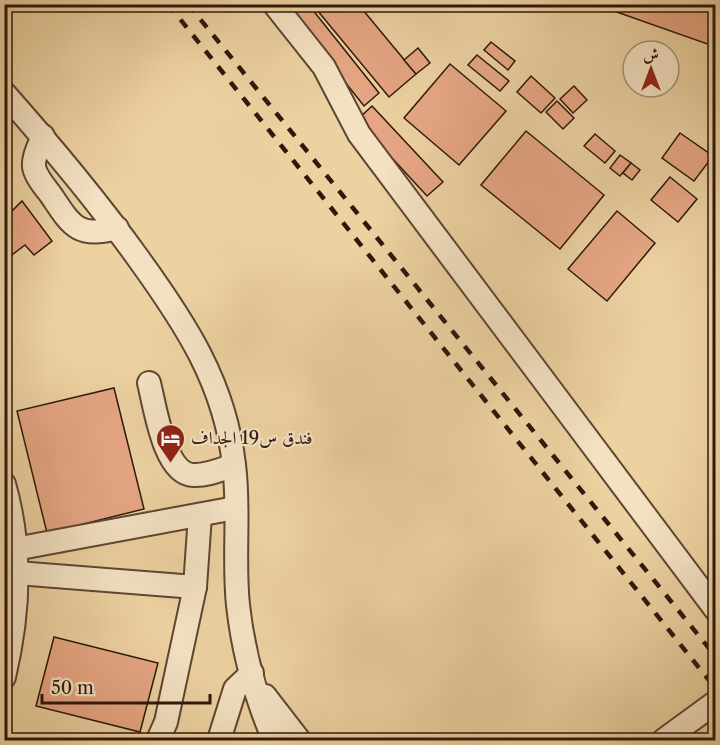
<svg xmlns="http://www.w3.org/2000/svg" width="720" height="745" viewBox="0 0 720 745" font-family="'Libre Caslon Text',Amiri,serif">
<rect width="100%" height="100%" fill="#ecd1a1"/>
<filter id="stains"><feTurbulence type="fractalNoise" baseFrequency=".00333" numOctaves="4"/><feColorMatrix values="0 0 0 0 .2 0 0 0 0 .09 0 0 0 0 .02 0 0 0 .5 -.17"/></filter>
<radialGradient id="worn" r=".72"><stop offset=".6" stop-color="#630" stop-opacity="0"/><stop offset="1" stop-color="#630" stop-opacity=".3"/></radialGradient>
<g fill="#e6a683" stroke="#2e180c" stroke-width="1.5">
<polygon points="283,4 308,4 379,93 364,106"/>
<polygon points="312,4 358,4 416,74 389,97"/>
<polygon points="594,4 716,4 716,47"/>
<polygon points="491,42 515,61 508,70 484,50"/>
<polygon points="418,48 430,63 416,74 404,60"/>
<polygon points="477,55 509,81 500,91 468,65"/>
<polygon points="450,64 506,111 459,165 404,118"/>
<polygon points="531,76 555,98 541,113 517,92"/>
<polygon points="574,86 587,100 573,113 560,99"/>
<polygon points="557,101 574,118 563,129 546,112"/>
<polygon points="372,106 443,182 427,196 357,120"/>
<polygon points="526,131 604,195 560,249 481,185"/>
<polygon points="680,133 713,156 694,181 662,158"/>
<polygon points="595,134 615,151 605,163 584,146"/>
<polygon points="620,155 631,163 620,176 610,168"/>
<polygon points="631,163 640,170 632,180 623,173"/>
<polygon points="670,177 697,199 678,222 651,200"/>
<polygon points="22,201 52,241 34,255 25,245 4,261 4,219"/>
<polygon points="617,211 655,243 607,301 568,269"/>
<polygon points="114,388 144,509 47,533 17,411"/>
<polygon points="54,637 158,663 140,732 36,706"/>
</g>
<g fill="none" stroke-linecap="round" stroke-linejoin="round">
<defs>
<g id="minor">
<polyline points="274,4 324,67 359,134 716,610"/>
<path d="M4,93C51,146 97,201 138,258C185,323 225,383 234,465C240,511 233,559 238,605C243,651 256,698 274,740"/>
<path d="M43,136C39,146 33,157 34,167C36,177 45,187 51,195C71,225 78,239 117,228"/>
<path d="M149,383C155,406 164,474 193,475C207,476 222,469 234,465"/>
<path d="M4,484C22,547 19,614 4,677"/>
<polyline points="15,549 235,508"/>
<polyline points="17,573 195,587"/>
<polyline points="265,696 299,740"/>
<polyline points="158,740 166,722 195,587 200,515"/>
<polyline points="219,740 235,689 252,673"/>
<polyline points="664,740 716,702"/>
</g>
</defs>
<use href="#minor" stroke="#5e4631" stroke-width="26"/>
<use href="#minor" stroke="#f3e1c2" stroke-width="22"/>
<g stroke="#2e180c" stroke-width="4.5" stroke-dasharray="10 10" stroke-linecap="butt">
<polyline points="168,4 716,689"/>
<polyline points="188,4 716,657"/>
</g>
</g>
<defs>
<symbol id="hotel-pin" viewBox="-11 -11 22 30"><path d="M0 17L-7.5 6A9.5 9.5 0 1 1 7.5 6Z" fill="#8f2418" stroke="#f3e1c2"/><path d="M-6-4.5h1.5V1H6V5H4.5V3h-9V5H-6ZM-4 0a1.8 1.8 0 1 1 3.6 0ZM.5 0V-2.5h3Q6-2.5 6 0Z" fill="#fff"/></symbol>
</defs>
<g fill-rule="evenodd">
<use href="#hotel-pin" x="154" y="422" width="33" height="45"/>
</g>
<g text-anchor="middle" dominant-baseline="central" stroke-width="4.5" stroke-linejoin="round" paint-order="stroke">
<g font-size="18" fill="#2e180c" stroke="#f3e1c2" text-anchor="start">
<text x="191" y="438">فندق س19 الجداف</text>
</g>
</g>
<rect width="720" height="745" fill="none" stroke="#ecd1a1" stroke-width="24"/>
<rect x="6" y="6" width="708" height="733" fill="none" stroke="#2e180c" stroke-width="3"/>
<rect x="12" y="12" width="696" height="721" fill="none" stroke="#2e180c" stroke-width="1.5"/>
<g transform="translate(651 69)"><circle r="28" fill="#f3e1c2" stroke="#a49179" stroke-width="1.5"/>
<path d="M0-4.5L10 22L0 15L-10 22Z" fill="#8f2418"/>
<text y="-9" font-size="16" font-weight="bold" text-anchor="middle" fill="#2e180c">ش</text>
</g>
<path d="M42 694v9h168v-9" fill="none" stroke="#2e180c" stroke-width="3"/>
<text x="51" y="694" font-size="18" fill="#2e180c" stroke="#f3e1c2" stroke-width="4.5" paint-order="stroke">50 m</text>
<rect width="100%" height="100%" filter="url(#stains)"/>
<rect width="100%" height="100%" fill="url(#worn)"/>
</svg>
